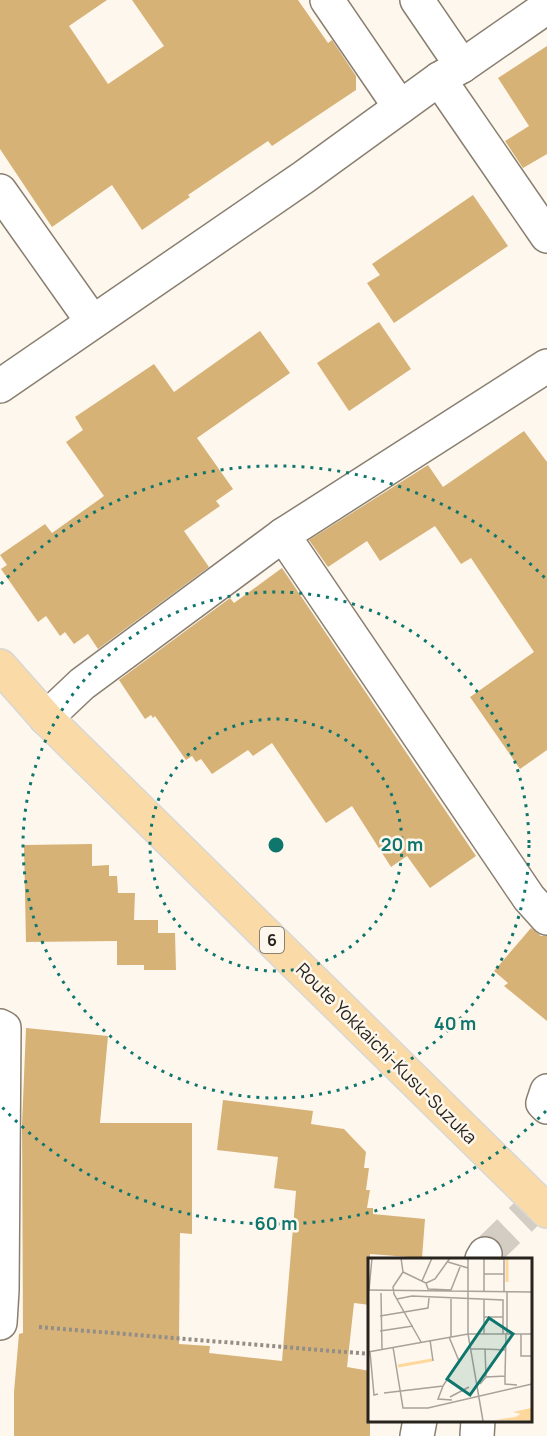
<svg xmlns="http://www.w3.org/2000/svg" width="547" height="1436" viewBox="0 0 547 1436" font-family="Manrope,sans-serif">
<rect width="100%" height="100%" fill="#fef7ed"/>
<g fill="#d7b277">
<polygon points="0,0 107,0 69,26 108,84 164,46 132,0 298,0 328,43 332,40 356,76 356,90 272,146 268,141 188,195 190,197 142,230 112,185 52,227 0,149"/>
<polygon points="547,46 547,154 523,168 505,141 529,126 498,78"/>
<polygon points="473,195 508,246 394,323 367,283 380,275 372,264"/>
<polygon points="379,322 411,369 349,411 317,363"/>
<polygon points="260,331 290,373 197,438 233,489 216,501 220,506 184,531 209,567 98,649 88,634 74,644 65,632 60,636 46,616 38,622 1,569 7,565 0,555 45,524 52,533 104,496 66,442 83,430 75,417 154,364 174,392"/>
<polygon points="524,431 547,462 547,750 520,769 470,697 534,652 471,558 461,564 435,526 380,561 367,541 328,567 309,540 428,465 443,487"/>
<polygon points="282,568 476,856 430,888 407,856 391,867 352,806 326,823 272,743 253,756 248,750 212,774 201,759 196,762 192,756 186,760 155,716 153,718 151,715 145,719 119,680 230,598 234,603"/>
<polygon points="92,844 92,866 109,865 109,876 117,876 118,893 135,893 134,920 158,920 158,933 175,933 176,970 144,970 144,965 117,965 117,941 26,942 24,845"/>
<polygon points="531,928 541,936 547,936 547,1021 504,986 508,983 494,971"/>
<polygon points="26,1028 108,1036 100,1123 192,1123 192,1234 180,1233 179,1344 210,1346 209,1353 282,1361 296,1191 274,1188 278,1157 217,1150 223,1100 313,1111 311,1124 344,1129 366,1152 364,1168 369,1168 366,1190 370,1190 367,1208 373,1208 373,1214 425,1219 422,1258 370,1254 370,1305 354,1303 347,1367 370,1371 370,1436 14,1436 14,1392 19,1334 23,1333 22,1124"/>
</g>
<g fill="none" stroke-linecap="round" stroke-linejoin="round">
<polyline stroke="#d3cdc3" stroke-width="33" stroke-dasharray="33 16" stroke-linecap="butt" points="485,1254 547,1194"/>
<defs>
<g id="street">
<polyline points="327,0 400,107"/>
<polyline points="417,0 462,66"/>
<polyline points="439,79 547,236"/>
<polyline points="0,191 92,321"/>
<polyline points="283,535 547,366"/>
<polyline points="46,718 82,684 283,535 529,898 547,918"/>
<polyline points="0,1026 4,1028 2,1290 0,1323"/>
<polyline points="547,1091 543,1103 547,1107"/>
<polyline points="482,1259 485,1254"/>
<polyline points="417,1436 420,1420"/>
<polyline points="477,1436 478,1420"/>
</g>
<polyline id="secondary" points="0,386 304,177 439,79 462,66 547,7"/>
<polyline id="primary" points="0,666 46,718 547,1211"/>
</defs>
<use href="#street" stroke="#897f70" stroke-width="36"/>
<use href="#secondary" stroke="#897f70" stroke-width="36"/>
<use href="#primary" stroke="#d8d7d6" stroke-width="36"/>
<polyline stroke="#938e86" stroke-width="4" stroke-dasharray="3 3" stroke-linecap="butt" points="39,1327 370,1354"/>
<use href="#street" stroke="#fff" stroke-width="33"/>
<use href="#secondary" stroke="#fff" stroke-width="33"/>
<use href="#primary" stroke="#fadba8" stroke-width="33"/>
</g>
<g fill="none" stroke="#0f766e" stroke-width="3" stroke-dasharray="3 6">
<circle cx="276" cy="845" r="126"/>
<circle cx="276" cy="845" r="253"/>
<path d="M546 1111A379 379 0 0 1 1 1106M1 584A379 379 0 0 1 546 579"/>
</g>
<g text-anchor="middle" dominant-baseline="central" stroke-width="5" stroke-linejoin="round" paint-order="stroke">
<rect fill="#fef7ed" stroke="#68635b" stroke-width="1.5" x="260" y="927" width="24" height="26" rx="4.5"/>
<g font-size="16" font-weight="bold" fill="#27231d">
<text x="272" y="940">6</text>
</g>
<g font-size="18" fill="#27231d" stroke="#fef7ed">
<text transform="translate(387 1053) rotate(45)">Route Yokkaichi-Kusu-Suzuka</text>
</g>
</g>
<g transform="translate(368 1258)">
<rect width="164" height="164" fill="#fef7ed"/>
<path d="M163,150V163L127,162L147,159L153,156L145,154Z" fill="#fed79c"/>
<path fill="none" stroke="#fed79c" stroke-width="3" d="M139,24V0M30,108L64,102"/>
<path fill="none" stroke="#a8a29a" stroke-width="1.5" d="M33,0L35,14L25,29L26,36L53,84M100,0L136,1V34M100,0V76L115,163M80,4L100,10M35,14L58,25L60,31L83,32L92,9M116,16H136M54,23L64,0M58,25L67,21L82,0M0,32L164,34M1,32L4,0M116,34V1M13,35L14,92M29,41L44,38L135,42V76M83,41V79M116,42V76M12,58L60,50L61,40M116,59H135M12,73L45,68M139,76V34M153,76V98H164M62,82L65,103M25,89L35,150H60L164,126M103,91H117L118,119M117,91L138,92M0,94L100,76H164M2,94L6,137L10,136M137,118V126L149,127M112,126L118,119L137,118L138,76M75,128L70,141L84,142M16,135L75,128L91,103L81,79M82,139L101,129"/>
<path fill="#0f766e" fill-opacity="0.15" stroke="#0f766e" stroke-width="3" d="M121,60L145,76L102,137L79,121Z"/>
<rect width="164" height="164" fill="none" stroke="#27231d" stroke-width="3"/>
</g>
<circle cx="276" cy="845" r="9" fill="#0f766e" stroke="#fef7ed" stroke-width="3"/>
<g font-size="18" text-anchor="middle" font-weight="bold" fill="#0f766e" stroke="#fef7ed" stroke-width="5" stroke-linejoin="round" paint-order="stroke">
<text x="402" y="851">20 m</text>
<text x="455" y="1030">40 m</text>
<text x="276" y="1230">60 m</text>
</g>
</svg>
